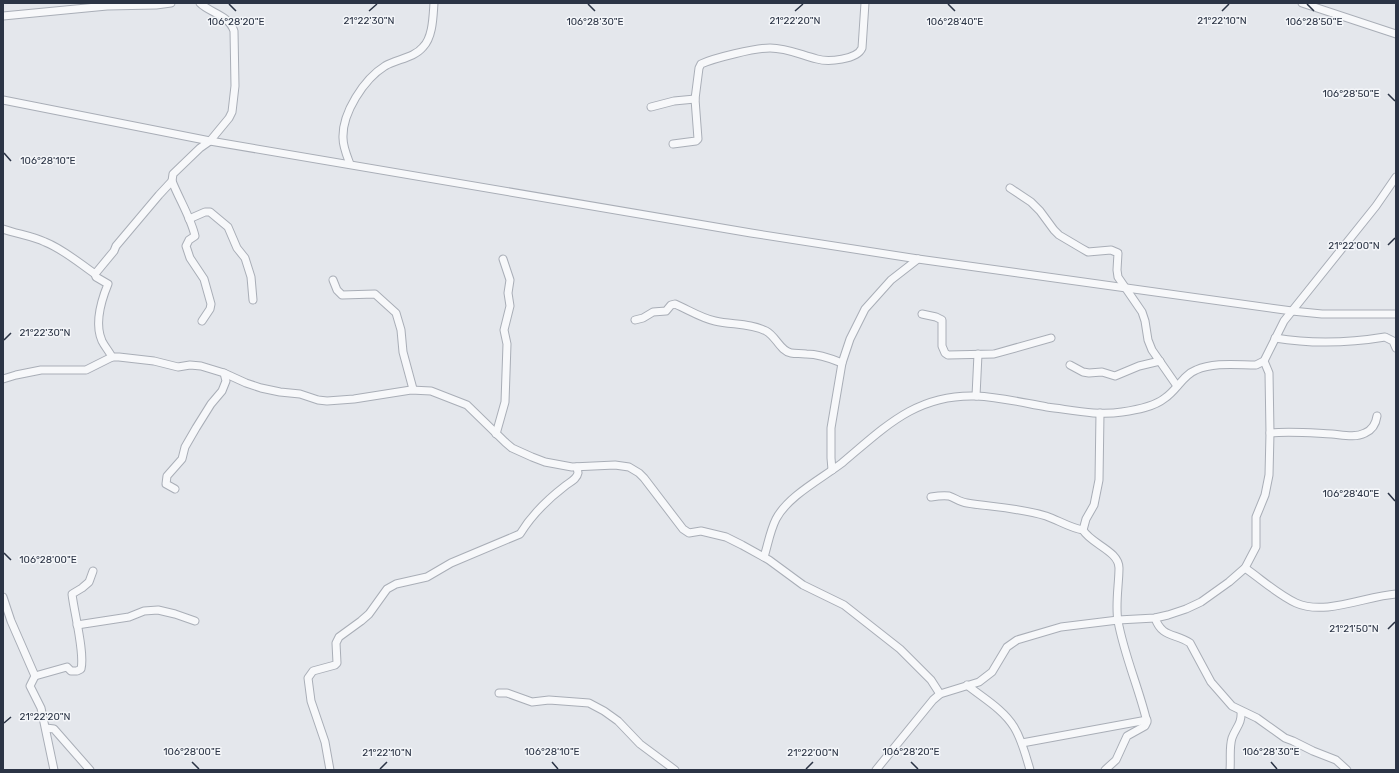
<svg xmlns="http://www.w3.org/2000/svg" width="1399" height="773" viewBox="0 0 1399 773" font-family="Rubik,sans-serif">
<rect width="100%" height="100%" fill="#e4e7ec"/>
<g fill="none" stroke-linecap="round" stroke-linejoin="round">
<defs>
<g id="minor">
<polyline points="1302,3 1396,34"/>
<polyline points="3,16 107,6 156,5 171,3"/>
<polyline points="3,100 210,141 751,233 918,259 1292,311 1322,314 1396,314"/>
<polyline points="651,107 674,101 695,99"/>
<path d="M673,144L696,141L698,139L695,99L699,68L701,64C714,58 755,48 770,48C787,48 801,55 817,59C828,62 857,60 862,48L865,3"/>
<path d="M350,164C347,156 343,147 343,138C342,113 364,79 385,66C397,59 414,58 423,47C433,37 433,16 434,3"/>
<path d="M172,181C179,199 191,218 195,236L189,240L186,246L190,258L204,279L211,304L210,309L202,321"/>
<polyline points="1010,188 1031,202 1040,211 1054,230 1059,235 1081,248 1088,252 1111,250 1118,253 1117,270 1118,277 1142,312 1145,321 1148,340 1152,350 1177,386"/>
<polyline points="189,219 205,212 210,212 228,227 237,248 245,258 251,277 253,300"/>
<path d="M3,229C17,234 32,236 45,242C63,249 79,263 95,274L114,251L116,246L159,195L172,181L173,174L200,148L210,141L229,118L232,112L235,86L234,31C229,15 210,13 200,3"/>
<path d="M95,274L96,277L108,284C101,301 94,323 102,341C105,347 109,351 112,357"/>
<polyline points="333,280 337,290 342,295 375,294 396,313 401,330 403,352 413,389"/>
<polyline points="922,314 936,317 942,320 942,346 945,353 948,355 994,354 1051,338"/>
<path d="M635,320L643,318L653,312L666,311L671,305L675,304C689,310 701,318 715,321C732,325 750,323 766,331C776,336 780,351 791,353C796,354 801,353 806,354C819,354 830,358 842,363"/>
<path d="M1275,338C1311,344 1349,343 1385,337L1393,341L1396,348"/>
<polyline points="1070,365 1083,372 1089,373 1102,372 1115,376 1139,366 1160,361"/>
<polyline points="3,379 16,375 41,370 86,370 112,357 119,357 154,361 178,367 190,365 201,366 224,373 246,383 261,388 280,392 300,394 318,400 327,401 354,399 411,390 431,391 467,405 505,442 512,448 532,457 545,462 572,467 615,465 629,467 639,473 644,478 683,529 689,533 701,531 726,537 742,545 769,560 803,585 844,605 900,649 931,680 940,694"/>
<polyline points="976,396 978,354"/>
<path d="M1100,413L1099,480L1094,505L1086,519L1083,530C1091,544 1119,551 1119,568C1119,584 1115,605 1118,621C1124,655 1139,688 1147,722L1145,726L1127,736L1116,760L1105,770"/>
<path d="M1270,433C1291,431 1311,433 1332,434C1343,435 1355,438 1365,433C1372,430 1376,423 1377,416"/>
<polyline points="496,434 505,402 507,344 504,330 510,306 508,293 510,280 503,259"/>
<polyline points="832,470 831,458 831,428 842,363 850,339 865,309 891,280 918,259"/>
<polyline points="175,489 166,484 167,476 182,459 185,447 196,428 211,404 222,391 226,381 224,373"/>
<path d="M931,497C937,496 943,495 949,496C955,498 960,502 967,503C993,507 1020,508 1046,516C1058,520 1070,528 1083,530"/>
<path d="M764,557C768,544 770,531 776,519C788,496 821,479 842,463C885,427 916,394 976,396C1000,397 1024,403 1047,407C1072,410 1097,416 1122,412C1136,410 1154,407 1165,398C1177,390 1183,375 1196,370C1214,362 1237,365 1256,365L1264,361L1284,321L1376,206L1396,177"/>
<path d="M1245,568C1261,579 1277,594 1296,603C1325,616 1366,596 1396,594"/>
<polyline points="3,597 11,621 35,676 30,686 41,708 54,770"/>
<path d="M1155,618C1162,638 1175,633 1190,643L1211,682L1232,706L1257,718L1285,738L1293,741L1313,751L1336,760L1347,770"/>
<polyline points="77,625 129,617 144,611 158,610 175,614 195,621"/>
<path d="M35,676L67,667L71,671H77L81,669C85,653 74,612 72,594L82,588L89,582L93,571"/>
<path d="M967,685C983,698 1003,709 1014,727C1022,740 1026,756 1030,770"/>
<polyline points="499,693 507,693 532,702 549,700 589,703 604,711 618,721 640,744 675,770"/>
<polyline points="46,728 54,729 90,770"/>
<polyline points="1022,743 1147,720"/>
<path d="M330,770L325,742L311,701L308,678L313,671L335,665L337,663L336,643L339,637L361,621L369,614L387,589L396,584L427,577L451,563L520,534C531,516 548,499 565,486C570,482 577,479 578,473L577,467"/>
<polyline points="876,770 933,700 940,694 979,682 992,672 1007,647 1017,640 1061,627 1118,620 1155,618 1168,615 1186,609 1201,602 1229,582 1245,568 1256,547 1256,517 1265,495 1269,475 1270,433 1269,373 1264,361"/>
<path d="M1230,770C1231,759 1229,748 1232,738C1236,727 1242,724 1241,711"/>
</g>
</defs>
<use href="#minor" stroke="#a9aeb7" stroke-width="9"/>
<use href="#minor" stroke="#f7f8fa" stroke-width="7"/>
</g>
<path fill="none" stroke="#2b3445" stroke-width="1.5" d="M229,4L236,11M588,4L595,11M948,4L955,11M1307,4L1314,11M369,11L377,4M795,11L803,4M1222,11L1229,4M1388,94L1395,101M4,153L11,161M1388,245L1395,238M4,340L11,333M1388,493L1395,501M4,553L11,560M1388,629L1395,622M4,723L11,717M192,762L199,769M552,762L558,769M911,762L918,769M1271,762L1277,769M380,769L387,762M806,769L813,762"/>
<g font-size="10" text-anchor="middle" fill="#2b3445" stroke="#f4f6f9" stroke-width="3" stroke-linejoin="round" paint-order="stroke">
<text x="369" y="24">21°22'30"N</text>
<text x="795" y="24">21°22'20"N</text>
<text x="1222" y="24">21°22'10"N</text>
<text x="236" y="25">106°28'20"E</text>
<text x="595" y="25">106°28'30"E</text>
<text x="955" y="25">106°28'40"E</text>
<text x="1314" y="25">106°28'50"E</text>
<text x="1351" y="97">106°28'50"E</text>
<text x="48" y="164">106°28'10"E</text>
<text x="1354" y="249">21°22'00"N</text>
<text x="45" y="336">21°22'30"N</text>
<text x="1351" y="497">106°28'40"E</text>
<text x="48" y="563">106°28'00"E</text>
<text x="1354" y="632">21°21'50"N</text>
<text x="45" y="720">21°22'20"N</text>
<text x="192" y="755">106°28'00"E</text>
<text x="552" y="755">106°28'10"E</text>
<text x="911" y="755">106°28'20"E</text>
<text x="1271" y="755">106°28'30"E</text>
<text x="387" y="756">21°22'10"N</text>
<text x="813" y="756">21°22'00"N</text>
</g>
<rect width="1399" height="773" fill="none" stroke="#2b3445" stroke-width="8"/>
</svg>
